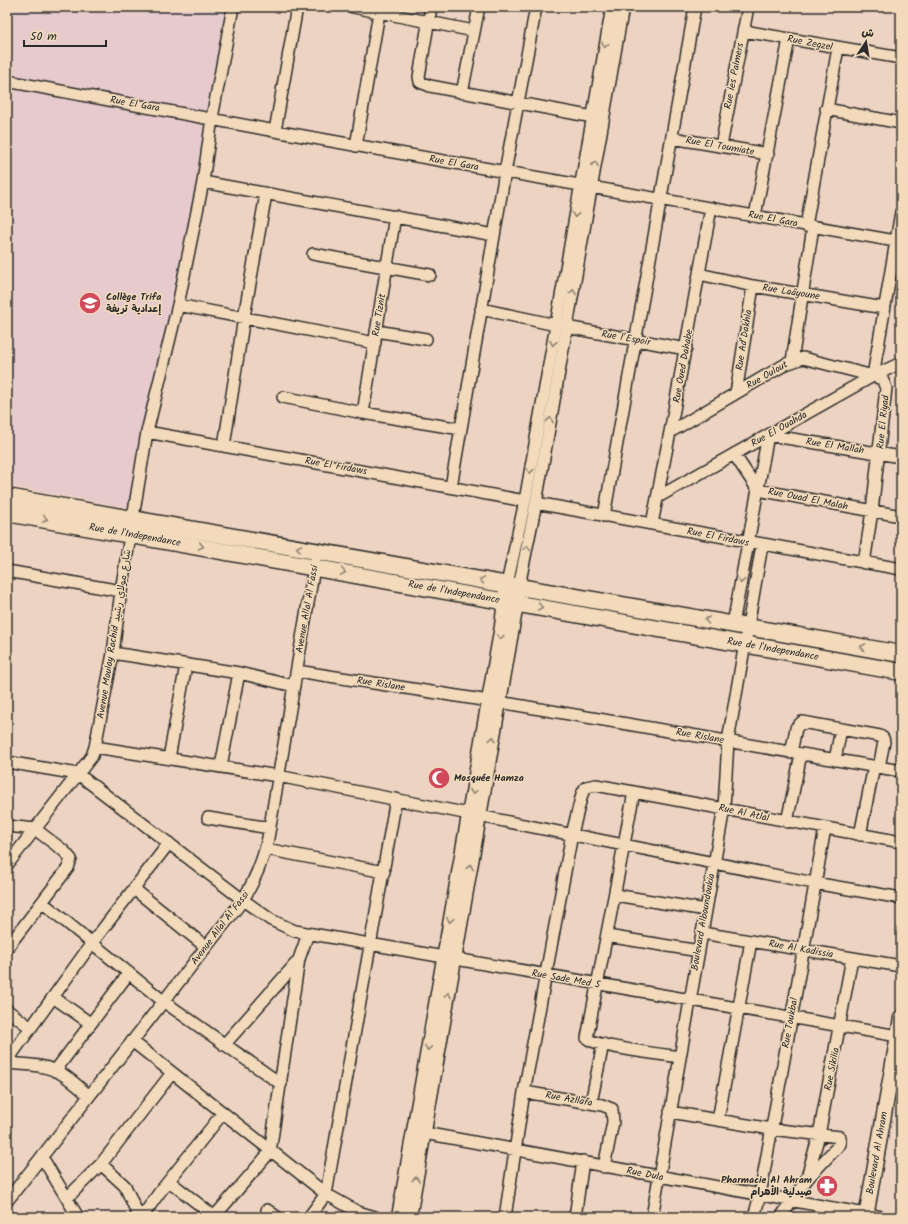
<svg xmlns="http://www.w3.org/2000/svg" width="908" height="1224" font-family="Kalam,'Playpen Sans Arabic',sans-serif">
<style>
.built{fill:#e6cacc}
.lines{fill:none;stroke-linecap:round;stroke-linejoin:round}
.minor-casing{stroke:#2b2b2b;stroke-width:14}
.tertiary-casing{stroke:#2b2b2b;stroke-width:17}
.secondary-casing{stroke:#2b2b2b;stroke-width:19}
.minor{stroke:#f2daba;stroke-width:11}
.tertiary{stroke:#f2daba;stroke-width:14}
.secondary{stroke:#f2daba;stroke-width:16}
.oneway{stroke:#8e8272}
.labels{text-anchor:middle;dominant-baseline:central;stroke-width:3;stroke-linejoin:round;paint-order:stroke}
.street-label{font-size:10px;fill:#2b2b2b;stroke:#f2daba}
.poi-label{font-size:10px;font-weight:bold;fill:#2b2b2b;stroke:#f2daba;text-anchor:start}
</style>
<rect width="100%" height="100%" fill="#edd3c2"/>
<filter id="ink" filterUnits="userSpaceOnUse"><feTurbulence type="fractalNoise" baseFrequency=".025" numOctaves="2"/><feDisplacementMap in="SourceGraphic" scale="8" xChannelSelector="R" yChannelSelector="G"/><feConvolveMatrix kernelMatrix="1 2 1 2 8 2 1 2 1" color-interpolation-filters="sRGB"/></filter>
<g filter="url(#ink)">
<path class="built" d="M 7,7 L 232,7 L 212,120 L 128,507 L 7,485 Z"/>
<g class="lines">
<g class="minor-casing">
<path id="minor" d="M 353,7 L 474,31
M 431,7 L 419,77 L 420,82 L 430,86 L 593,117
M 744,31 L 901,58
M 7,81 L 275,131 L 901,242
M 462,93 L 479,7
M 826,109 L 901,123
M 275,131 L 297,7
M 672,138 L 768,154
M 356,146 L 380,7
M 721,146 L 748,7
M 203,182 L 494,235
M 755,216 L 789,39
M 806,226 L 838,48
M 313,254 L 430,275
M 699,274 L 753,286 L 884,308
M 178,305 L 375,343
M 481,309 L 556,325
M 566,327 L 686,349
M 376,331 L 426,339
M 792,361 L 813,227
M 736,393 L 753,286
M 283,397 L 363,413 L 461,429
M 363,413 L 395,216
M 147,432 L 525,501
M 670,432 L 786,364 L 803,358 L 873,376
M 224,446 L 244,317 L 266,194
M 734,454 L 758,490 L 901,516
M 451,487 L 505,172 L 536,7
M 658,497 L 873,376 L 901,363
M 536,503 L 901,569
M 604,516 L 695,7
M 652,524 L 670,432 L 711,208
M 864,563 L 872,511 L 886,388 L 882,379 L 873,376 L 901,212
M 7,571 L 121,591
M 507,584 L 525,501 L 612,7
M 519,586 L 536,503 L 623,7
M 733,624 L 768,435 L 901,457
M 113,653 L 239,673 L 294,686
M 297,671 L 489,701
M 499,702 L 901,771
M 95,747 L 278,776 L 469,814
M 791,753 L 796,728 L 802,722 L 880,736 L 883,738 L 884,742 L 879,767
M 169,758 L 186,665
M 835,760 L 841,729
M 7,762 L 78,774 L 243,900 L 271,920 L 295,931 L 898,1036
M 221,766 L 239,673
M 634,792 L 587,1038 C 592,1046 666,1055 680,1057
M 479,816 L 814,883 L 901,898
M 208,818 L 270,828
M 787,822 L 801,754
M 7,826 L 35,829 L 64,851 L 71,859 L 68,868 L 7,948
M 860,835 L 874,766
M 266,849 L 384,872
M 7,865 L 92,756 L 95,747 L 113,653 L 121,591 L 147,432 L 178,305 L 203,182 L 212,118 L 233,7
M 134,889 L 206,947
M 615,895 L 706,910
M 43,903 L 163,1001 L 281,1084
M 702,933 L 901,966
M 607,936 L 699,951
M 53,997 L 90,1023
M 7,1010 L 31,1028
M 132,1041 L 326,1194 L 358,1212 L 375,1217
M 224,1045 L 299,960
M 7,1061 L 92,943 L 169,843
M 7,1063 C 25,1065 46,1064 62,1074 C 72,1080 81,1089 89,1096
M 55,1071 L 129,973
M 890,1084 L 901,1084
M 524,1092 L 602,1105 L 612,1109 L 613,1122 L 604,1167
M 591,1103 L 603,1044
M 670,1112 L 771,1129 L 840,1137 L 840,1144 L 807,1179 L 781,1217
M 718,1120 L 751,941
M 424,1133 L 882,1217
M 42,1157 L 78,1217
M 101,1164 L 125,1186 L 139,1217
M 807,1177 L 819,1135 L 852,958
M 169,1181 L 215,1217
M 67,1198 L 101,1164 L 172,1073
M 7,1201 L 243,900 C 255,880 263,861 268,838 L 315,562
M 267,1210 L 277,1217
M 142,1217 L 159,1193 L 223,1113
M 214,1217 L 270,1152 L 299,959 L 308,934
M 309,1217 L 326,1194 L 396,799
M 505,1217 L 524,1092 L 572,834 L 582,794 L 586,787 L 596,785 L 901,842
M 575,1217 L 583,1161
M 652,1217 L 724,808 L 728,741 L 762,545
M 754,1217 L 760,1195 L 825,828"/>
</g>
<g class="tertiary-casing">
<path id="tertiary" d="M 399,1217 L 502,626 L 506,591
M 409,1217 L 518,593
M 866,1217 L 901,1018"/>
</g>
<g class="secondary-casing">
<path id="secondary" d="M 7,497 L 901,654
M 7,513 L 901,672"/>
</g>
<use href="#minor" class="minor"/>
<use href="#tertiary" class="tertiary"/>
<use href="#secondary" class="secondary"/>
</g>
<defs><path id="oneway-chevron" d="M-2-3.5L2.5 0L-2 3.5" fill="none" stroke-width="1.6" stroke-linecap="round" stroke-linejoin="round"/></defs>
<g class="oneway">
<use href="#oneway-chevron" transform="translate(605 45) rotate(100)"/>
<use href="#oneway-chevron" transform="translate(595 164) rotate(-80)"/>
<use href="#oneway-chevron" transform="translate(575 215) rotate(100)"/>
<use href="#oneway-chevron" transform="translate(573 292) rotate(-80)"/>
<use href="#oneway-chevron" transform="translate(553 343) rotate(100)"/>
<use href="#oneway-chevron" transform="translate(550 420) rotate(-80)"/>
<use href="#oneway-chevron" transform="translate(530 471) rotate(100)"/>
<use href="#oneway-chevron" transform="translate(45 519) rotate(9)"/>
<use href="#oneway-chevron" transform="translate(201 546) rotate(10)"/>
<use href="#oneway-chevron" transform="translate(299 548) rotate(-170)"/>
<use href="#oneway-chevron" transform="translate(527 548) rotate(-79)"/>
<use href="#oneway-chevron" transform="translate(343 572) rotate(10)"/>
<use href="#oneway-chevron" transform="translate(482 580) rotate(-170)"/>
<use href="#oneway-chevron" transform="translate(741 581) rotate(100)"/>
<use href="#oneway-chevron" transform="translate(540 607) rotate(10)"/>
<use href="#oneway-chevron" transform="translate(707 620) rotate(-170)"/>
<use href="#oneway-chevron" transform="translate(500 637) rotate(100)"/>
<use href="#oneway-chevron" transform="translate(863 647) rotate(-170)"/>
<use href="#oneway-chevron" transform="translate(493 739) rotate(-80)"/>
<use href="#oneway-chevron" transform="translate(473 792) rotate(100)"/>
<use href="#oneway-chevron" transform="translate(470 867) rotate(-80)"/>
<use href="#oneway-chevron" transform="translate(450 920) rotate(100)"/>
<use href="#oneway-chevron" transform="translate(448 995) rotate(-80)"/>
<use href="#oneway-chevron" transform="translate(428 1048) rotate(100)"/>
<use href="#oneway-chevron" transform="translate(416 1179) rotate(-80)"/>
</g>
</g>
<defs>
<g id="school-disc" transform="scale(1.15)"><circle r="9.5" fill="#d1495b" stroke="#f2daba"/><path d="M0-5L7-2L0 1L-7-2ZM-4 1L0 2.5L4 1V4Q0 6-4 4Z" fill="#fff"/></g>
<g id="mosque-disc" transform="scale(1.15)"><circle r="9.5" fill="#d1495b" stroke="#f2daba"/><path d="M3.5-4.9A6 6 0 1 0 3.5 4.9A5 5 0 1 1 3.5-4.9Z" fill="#fff"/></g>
<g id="pharmacy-disc" transform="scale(1.15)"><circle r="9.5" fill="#d1495b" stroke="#f2daba"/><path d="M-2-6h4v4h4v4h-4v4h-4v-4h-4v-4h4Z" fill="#fff"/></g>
</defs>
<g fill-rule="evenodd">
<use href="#school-disc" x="90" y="303"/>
<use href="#mosque-disc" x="439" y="778"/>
<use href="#pharmacy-disc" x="827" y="1186"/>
</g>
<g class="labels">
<g class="street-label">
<text transform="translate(810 43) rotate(11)">Rue Zegzel</text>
<text transform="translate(734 76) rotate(-79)">Rue les Palmers</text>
<text transform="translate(135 104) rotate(10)">Rue El Gara</text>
<text transform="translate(720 146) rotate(10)">Rue El Toumiate</text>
<text transform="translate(454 163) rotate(10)">Rue El Gara</text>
<text transform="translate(773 219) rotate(11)">Rue El Gara</text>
<text transform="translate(791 292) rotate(9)">Rue Laâyoune</text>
<text transform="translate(379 315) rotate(-81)">Rue Tiznit</text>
<text transform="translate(626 338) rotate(10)">Rue l’Espoir</text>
<text transform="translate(744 340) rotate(-81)">Rue Ad’Dakhla</text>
<text transform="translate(683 366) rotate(-80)">Rue Oued Dahabe</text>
<text transform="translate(767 375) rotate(-30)">Rue Oulout</text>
<text transform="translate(883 422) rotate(-84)">Rue El Riyad</text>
<text transform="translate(779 429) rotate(-29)">Rue El Ouahda</text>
<text transform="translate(835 446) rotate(9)">Rue El Mallah</text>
<text transform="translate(336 466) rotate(10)">Rue El Firdaws</text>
<text transform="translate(808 499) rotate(11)">Rue Ouad El Malah</text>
<text transform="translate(135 535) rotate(10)">Rue de l'Independance</text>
<text transform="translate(718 537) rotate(11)">Rue El Firdaws</text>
<text transform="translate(454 592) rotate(10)">Rue de l'Independance</text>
<text transform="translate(307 609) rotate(-80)">Avenue Allal Al Fassi</text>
<text transform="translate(114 634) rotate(-81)">Avenue Moulay Rachid شارع مولاي رشيد</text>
<text transform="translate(773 649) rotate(10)">Rue de l'Independance</text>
<text transform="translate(381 684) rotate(9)">Rue Rislane</text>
<text transform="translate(700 736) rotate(10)">Rue Rislane</text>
<text transform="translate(744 813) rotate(12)">Rue Al Atlal</text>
<text transform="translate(703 922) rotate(-80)">Boulevard Alboundoukia</text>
<text transform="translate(220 928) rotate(-53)">Avenue Allal Al Fassi</text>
<text transform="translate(801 949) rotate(10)">Rue Al Kadissia</text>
<text transform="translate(566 979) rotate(10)">Rue Sade Med 5</text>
<text transform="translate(790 1023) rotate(-80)">Rue Toukbal</text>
<text transform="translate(832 1069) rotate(-79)">Rue Sikilia</text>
<text transform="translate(569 1099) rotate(10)">Rue Azllafa</text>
<text transform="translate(877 1153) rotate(-80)">Boulevard Al Ahram</text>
<text transform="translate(645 1174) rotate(11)">Rue Dula</text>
</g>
<g class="poi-label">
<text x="106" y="297">Collège Trifa<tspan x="106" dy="12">إعدادية تريفة</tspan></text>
<text x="454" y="778">Mosquée Hamza</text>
<text x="812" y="1180" text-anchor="end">Pharmacie Al Ahram<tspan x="812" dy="12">صيدلية الأهرام</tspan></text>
</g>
</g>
<rect width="908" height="1224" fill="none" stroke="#f2daba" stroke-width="24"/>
<rect x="12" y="12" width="884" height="1200" fill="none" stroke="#2b2b2b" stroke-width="1.5" filter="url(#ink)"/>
<g transform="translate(866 42) rotate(12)" stroke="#f2daba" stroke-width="3" paint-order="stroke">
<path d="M0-3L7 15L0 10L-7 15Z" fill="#2b2b2b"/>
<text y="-6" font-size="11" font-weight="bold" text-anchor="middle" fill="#2b2b2b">ش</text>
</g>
<path d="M24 40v6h82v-6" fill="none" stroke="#2b2b2b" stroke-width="2"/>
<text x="30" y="40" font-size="12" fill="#2b2b2b" stroke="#f2daba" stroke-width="3" paint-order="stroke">50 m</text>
</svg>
